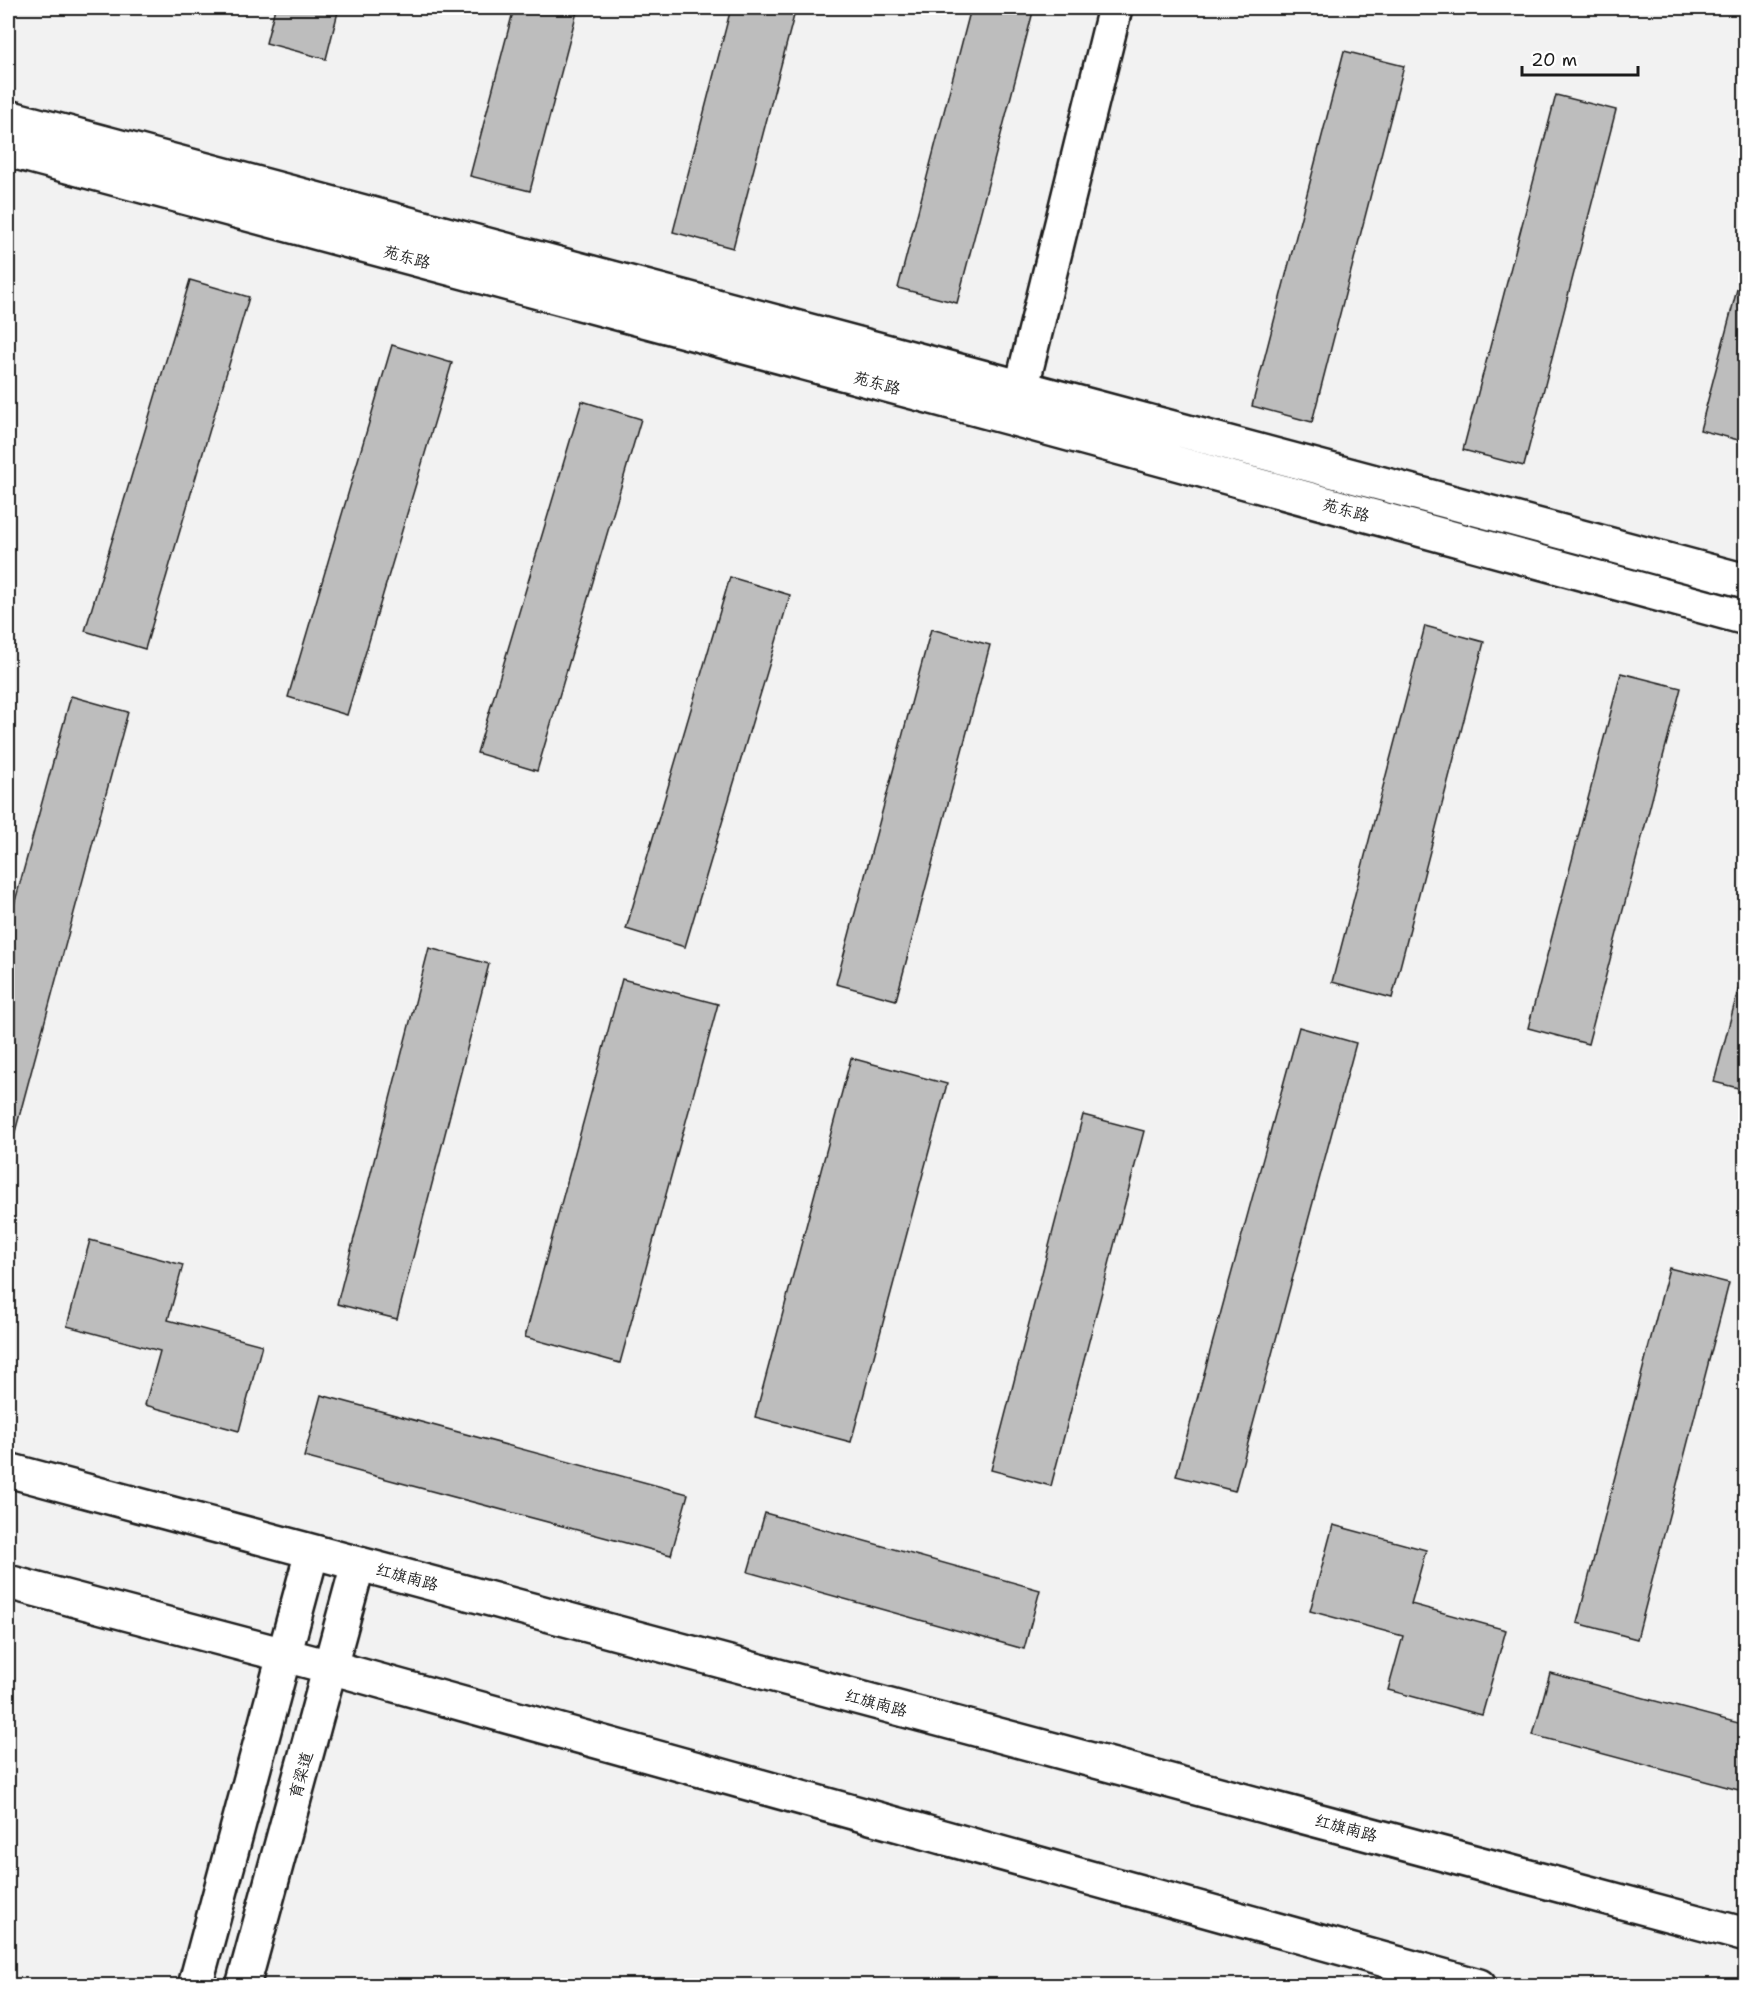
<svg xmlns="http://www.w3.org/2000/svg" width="1753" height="1993" font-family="'Shantell Sans','LXGW WenKai TC',sans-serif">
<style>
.building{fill:#bdbdbd;stroke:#1c1c1c;stroke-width:1.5}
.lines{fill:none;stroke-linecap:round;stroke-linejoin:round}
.minor-casing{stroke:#1c1c1c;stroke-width:38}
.tertiary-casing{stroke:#1c1c1c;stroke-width:38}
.primary-casing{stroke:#1c1c1c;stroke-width:38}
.minor{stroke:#fff;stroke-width:33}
.tertiary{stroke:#fff;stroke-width:33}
.primary{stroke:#fff;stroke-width:33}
.labels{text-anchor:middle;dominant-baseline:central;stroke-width:4.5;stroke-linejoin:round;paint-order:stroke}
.street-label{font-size:16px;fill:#1c1c1c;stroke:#fff}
</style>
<rect width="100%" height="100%" fill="#f2f2f2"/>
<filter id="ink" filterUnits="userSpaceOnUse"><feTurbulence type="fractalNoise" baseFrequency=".0167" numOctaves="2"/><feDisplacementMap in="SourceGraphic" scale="12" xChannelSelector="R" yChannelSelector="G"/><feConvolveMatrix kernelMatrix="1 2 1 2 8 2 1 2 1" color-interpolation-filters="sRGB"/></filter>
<g filter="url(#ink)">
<path class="building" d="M 275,8 L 339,8 L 326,59 L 266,43 Z
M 514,8 L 578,8 L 530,191 L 470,176 Z
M 731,8 L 796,8 L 733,248 L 673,232 Z
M 971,8 L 1034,8 L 957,303 L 898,288 Z
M 1344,51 L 1404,66 L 1312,422 L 1252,406 Z
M 1556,95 L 1616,110 L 1524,466 L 1463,450 Z
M 1746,255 L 1746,442 L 1700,430 Z
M 190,280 L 249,297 L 145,649 L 85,631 Z
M 392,345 L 452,363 L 347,715 L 288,697 Z
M 582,401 L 641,419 L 537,771 L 477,753 Z
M 730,577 L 790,595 L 685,947 L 626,929 Z
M 1425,626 L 1484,642 L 1392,998 L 1332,982 Z
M 931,629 L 990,645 L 896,1000 L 836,984 Z
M 1621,673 L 1681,688 L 1588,1044 L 1528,1028 Z
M 71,696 L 128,712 L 8,1158 L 8,927 Z
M 429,948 L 489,964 L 397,1319 L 337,1304 Z
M 1746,960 L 1746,1090 L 1714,1082 Z
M 622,979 L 718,1004 L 620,1363 L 525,1337 Z
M 1299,1027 L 1356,1043 L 1235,1491 L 1176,1476 Z
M 851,1058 L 947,1084 L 851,1442 L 755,1417 Z
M 1083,1115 L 1144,1131 L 1051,1486 L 991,1470 Z
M 90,1240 L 183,1265 L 168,1320 L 262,1345 L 239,1431 L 145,1405 L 160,1351 L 67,1326 Z
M 1669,1268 L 1729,1283 L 1637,1639 L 1577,1623 Z
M 321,1395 L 688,1494 L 671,1555 L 304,1457 Z
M 765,1513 L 1040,1590 L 1024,1649 L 748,1572 Z
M 1333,1525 L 1426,1550 L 1411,1604 L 1506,1630 L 1482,1715 L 1388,1690 L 1403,1636 L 1310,1611 Z
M 1550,1673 L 1746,1725 L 1746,1792 L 1533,1735 Z"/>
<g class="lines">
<g class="minor-casing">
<path id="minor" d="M 1015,414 L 1115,8"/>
</g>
<g class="tertiary-casing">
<path id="tertiary" d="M 8,117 L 1746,581
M 8,150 L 1014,419 L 1746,618
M 195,1986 L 312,1552
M 243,1986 L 358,1564"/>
</g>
<g class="primary-casing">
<path id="primary" d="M 8,1470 L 1746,1935
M 8,1582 L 330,1667 L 1479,1986"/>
</g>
<use href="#minor" class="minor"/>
<use href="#tertiary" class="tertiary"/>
<use href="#primary" class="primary"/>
</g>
</g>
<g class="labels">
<g class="street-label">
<text transform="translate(407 257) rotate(15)">苑东路</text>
<text transform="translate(877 383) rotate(15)">苑东路</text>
<text transform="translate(1346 510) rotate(15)">苑东路</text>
<text transform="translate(407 1577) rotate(15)">红旗南路</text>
<text transform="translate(876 1703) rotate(15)">红旗南路</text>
<text transform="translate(301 1775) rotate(-75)">育梁道</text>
<text transform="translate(1346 1828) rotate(15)">红旗南路</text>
</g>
</g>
<rect width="1753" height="1993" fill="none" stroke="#fff" stroke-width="30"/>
<rect x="15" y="15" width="1723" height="1963" fill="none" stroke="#1c1c1c" stroke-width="2" filter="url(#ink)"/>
<path d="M1522 66v9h116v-9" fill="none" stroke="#1c1c1c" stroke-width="3"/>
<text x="1531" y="66" font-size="18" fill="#1c1c1c" stroke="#ffffff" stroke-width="4.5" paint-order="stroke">20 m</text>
</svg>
